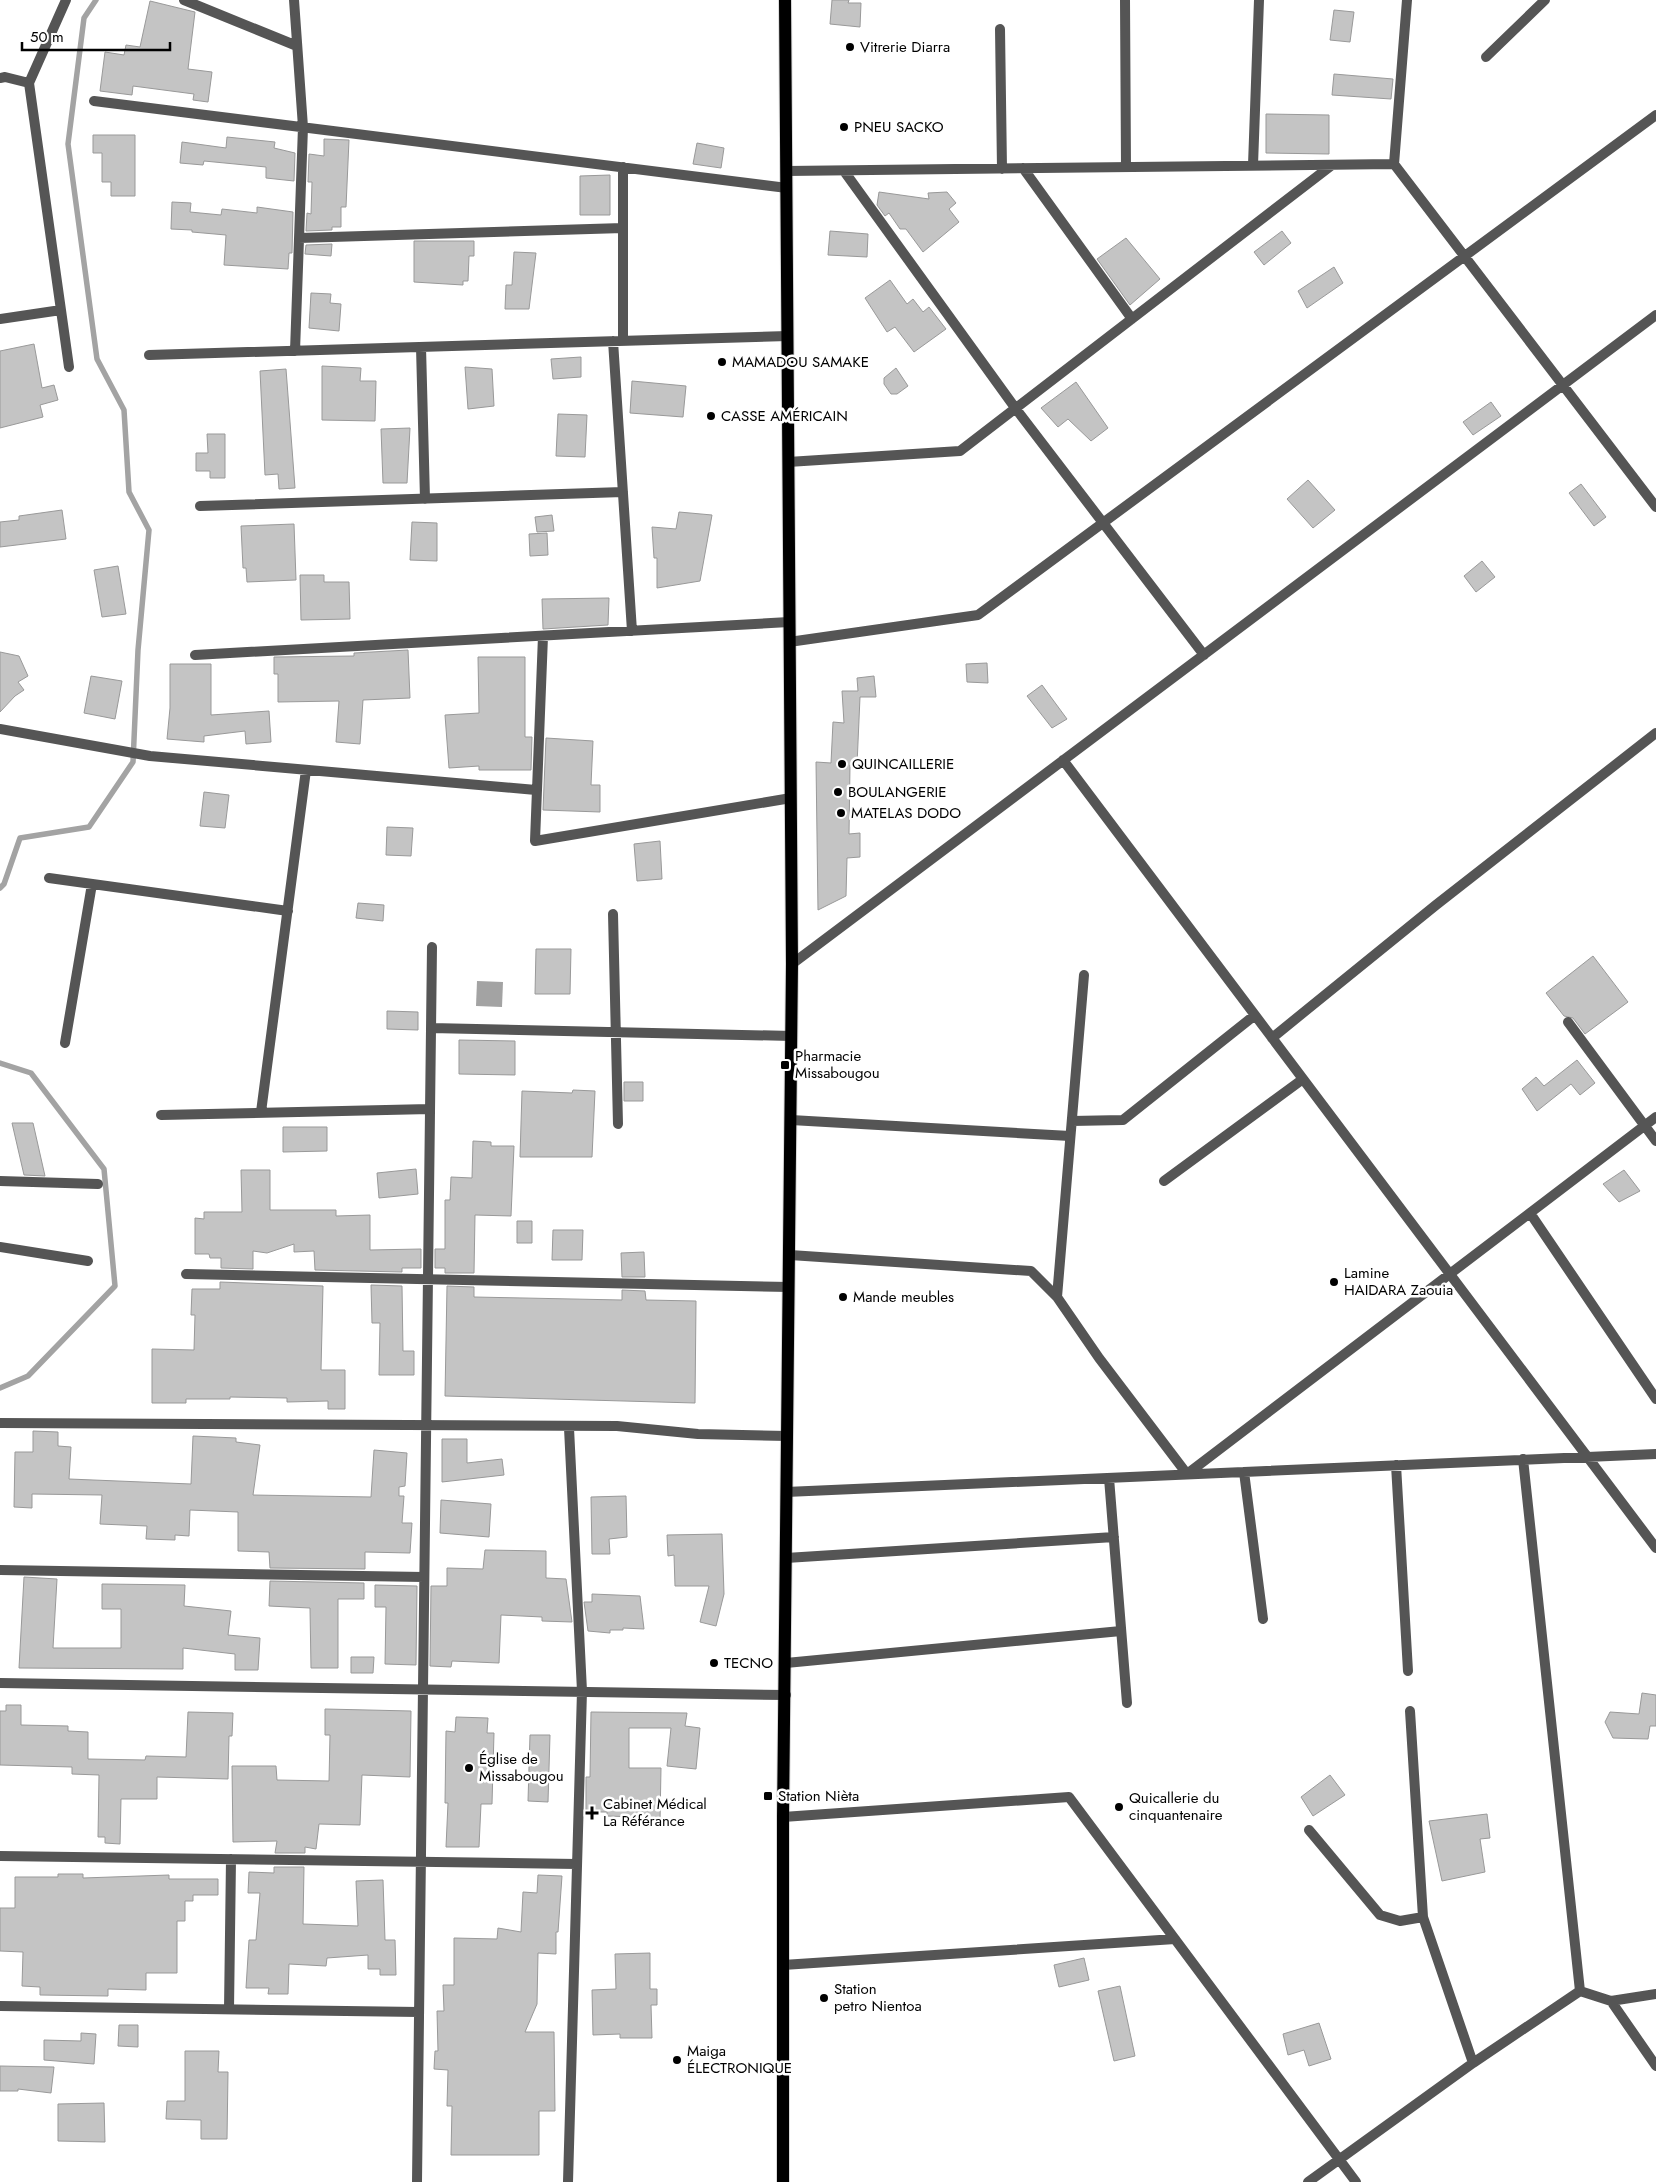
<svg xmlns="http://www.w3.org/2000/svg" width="1656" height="2182" font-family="Jost,sans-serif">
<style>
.water{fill:#a3a3a3}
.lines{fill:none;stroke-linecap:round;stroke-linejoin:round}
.stream{stroke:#a3a3a3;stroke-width:5.5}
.building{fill:#c4c4c4;stroke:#999}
.primary-casing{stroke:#dbdbdb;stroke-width:14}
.minor{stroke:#555;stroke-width:10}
.primary{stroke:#000;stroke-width:12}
.poi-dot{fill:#000;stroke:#fff;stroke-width:2}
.labels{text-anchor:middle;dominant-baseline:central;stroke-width:5;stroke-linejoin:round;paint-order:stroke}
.poi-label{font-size:15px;fill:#000;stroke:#fff;text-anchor:start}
</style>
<rect width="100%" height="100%" fill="#fff"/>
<path class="water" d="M 477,981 L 503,982 L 502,1007 L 476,1006 Z"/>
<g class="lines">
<path class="stream" d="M 0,888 L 4,884 L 20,838 L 89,827 L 133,762 L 138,650 L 149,530 L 129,492 L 124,410 L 97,359 L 68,144 L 84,18 L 96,0
M 0,1063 L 31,1073 L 104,1169 L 115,1286 L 28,1376 L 0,1388"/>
</g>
<path class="building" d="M 832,0 L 849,0 L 848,3 L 861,3 L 860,27 L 830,24 Z
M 150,1 L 195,12 L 188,69 L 212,72 L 208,102 L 193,100 L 194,94 L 133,86 L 132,95 L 100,91 L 105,52 L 124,55 L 126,45 L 140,47 Z
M 1334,10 L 1354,12 L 1350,42 L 1330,40 Z
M 1334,74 L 1393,79 L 1391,99 L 1332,95 Z
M 1266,114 L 1329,115 L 1329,154 L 1266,153 Z
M 93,135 L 135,135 L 135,196 L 111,196 L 111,182 L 102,182 L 102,153 L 93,153 Z
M 227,137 L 275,142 L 274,148 L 295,153 L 294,181 L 266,178 L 266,167 L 204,161 L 203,165 L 180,163 L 182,142 L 226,148 Z
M 324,139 L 349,140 L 346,207 L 341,207 L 341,227 L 332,227 L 332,230 L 306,231 L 307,213 L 311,214 L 312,182 L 308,182 L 309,154 L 324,156 Z
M 697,143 L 724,148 L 721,168 L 693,164 Z
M 610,175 L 610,215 L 580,215 L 580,176 Z
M 879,192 L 929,199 L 928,193 L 947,192 L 956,203 L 949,209 L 959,222 L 923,252 L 906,229 L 900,229 L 889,213 L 885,216 L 877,205 Z
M 172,202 L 191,203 L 190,212 L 221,215 L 222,209 L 257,213 L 257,207 L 293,212 L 292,253 L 289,253 L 288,269 L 224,265 L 226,235 L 192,232 L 192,230 L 171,229 Z
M 830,231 L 868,234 L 867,257 L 828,255 Z
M 1282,231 L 1291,243 L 1264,265 L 1254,252 Z
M 1126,238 L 1160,279 L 1130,305 L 1097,259 Z
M 414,241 L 474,241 L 474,256 L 469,256 L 468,281 L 463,281 L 463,285 L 414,282 Z
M 332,244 L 331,256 L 305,254 L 306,245 Z
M 514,252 L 536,253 L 529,309 L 505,309 L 506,285 L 512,285 Z
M 1334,267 L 1343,283 L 1307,308 L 1298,291 Z
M 890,280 L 907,304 L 913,299 L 923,312 L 929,307 L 946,329 L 914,352 L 895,327 L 887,332 L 865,298 Z
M 311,293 L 331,294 L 330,303 L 341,304 L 339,331 L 309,328 Z
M 34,344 L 42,388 L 54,385 L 58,400 L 40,405 L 43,417 L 0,428 L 0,351 Z
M 581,357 L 581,377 L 553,379 L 551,359 Z
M 322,366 L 361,368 L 360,381 L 376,381 L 375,421 L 322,420 Z
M 465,367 L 492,369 L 494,406 L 468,409 Z
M 896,368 L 908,386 L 897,394 L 891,394 L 884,384 L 884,378 Z
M 286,369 L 295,488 L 279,489 L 278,474 L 265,475 L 260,371 Z
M 632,381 L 686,386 L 683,417 L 630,413 Z
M 1076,382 L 1108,428 L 1091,441 L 1068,419 L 1058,427 L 1041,408 Z
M 1491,402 L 1501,416 L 1473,435 L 1463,422 Z
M 558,414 L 587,415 L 585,457 L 556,456 Z
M 410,428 L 407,483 L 383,483 L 381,429 Z
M 207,434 L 225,434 L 225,478 L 210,478 L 210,471 L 196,471 L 196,453 L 208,453 Z
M 1308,480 L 1335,510 L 1313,528 L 1287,499 Z
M 1581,484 L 1606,517 L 1594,526 L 1569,493 Z
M 62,510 L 66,539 L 0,547 L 0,522 L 19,520 L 19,516 Z
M 679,512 L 712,515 L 700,581 L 657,588 L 657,558 L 654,558 L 652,527 L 676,529 Z
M 552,515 L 554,531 L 537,532 L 535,517 Z
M 412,522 L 437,523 L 437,561 L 410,560 Z
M 294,524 L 296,580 L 247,582 L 246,568 L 243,568 L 241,526 Z
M 547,533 L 548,555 L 530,556 L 529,534 Z
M 1482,561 L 1495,577 L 1476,592 L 1464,576 Z
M 118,566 L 126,614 L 102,617 L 94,570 Z
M 300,575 L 324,575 L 324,582 L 349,582 L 350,619 L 301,620 Z
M 609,598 L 608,625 L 543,629 L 542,599 Z
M 408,650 L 410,698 L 363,700 L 360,744 L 336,742 L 339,701 L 278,702 L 278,674 L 274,674 L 274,657 L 354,656 L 354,653 Z
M 0,652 L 19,656 L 28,676 L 18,682 L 24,690 L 15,696 L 0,712 Z
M 478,657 L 525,657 L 525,737 L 532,737 L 531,770 L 479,770 L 479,766 L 449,768 L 445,715 L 479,713 Z
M 987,663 L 988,683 L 967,682 L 966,664 Z
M 170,664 L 211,664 L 211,715 L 269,711 L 271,742 L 246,744 L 245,731 L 204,736 L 204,742 L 167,739 L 170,708 Z
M 91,676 L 122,681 L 115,719 L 84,713 Z
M 874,676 L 876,697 L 860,697 L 857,765 L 850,765 L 849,834 L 860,833 L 860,857 L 847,858 L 846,896 L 818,910 L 816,762 L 831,763 L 833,722 L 844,723 L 842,691 L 858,691 L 857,678 Z
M 1042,685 L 1067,719 L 1052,728 L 1027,696 Z
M 546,738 L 593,741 L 591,785 L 600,785 L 600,812 L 543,810 Z
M 204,792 L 229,795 L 225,828 L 200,826 Z
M 387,827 L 413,828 L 411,856 L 386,855 Z
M 660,841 L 662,879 L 637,881 L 634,844 Z
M 358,903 L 384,905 L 383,921 L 356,918 Z
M 536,949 L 571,949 L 570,994 L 535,994 Z
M 1593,956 L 1628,1002 L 1585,1034 L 1573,1018 L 1564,1016 L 1546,993 Z
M 387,1011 L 418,1012 L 418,1030 L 387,1029 Z
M 459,1040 L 515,1041 L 515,1075 L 459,1074 Z
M 1577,1060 L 1595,1083 L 1580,1095 L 1571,1084 L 1537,1111 L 1522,1089 L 1536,1077 L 1544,1086 Z
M 624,1082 L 643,1082 L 643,1101 L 624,1101 Z
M 573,1090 L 595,1091 L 592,1157 L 520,1157 L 522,1091 L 572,1093 Z
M 12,1123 L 33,1123 L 45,1176 L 24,1175 Z
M 283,1127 L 327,1127 L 327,1151 L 283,1152 Z
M 473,1141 L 491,1142 L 491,1146 L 514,1146 L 511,1216 L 475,1215 L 474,1273 L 445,1273 L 445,1268 L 435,1268 L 435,1249 L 445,1249 L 445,1200 L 450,1200 L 451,1177 L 472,1178 Z
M 416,1169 L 418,1194 L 379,1198 L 377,1173 Z
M 241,1170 L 270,1170 L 270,1210 L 336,1210 L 336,1216 L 370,1215 L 370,1250 L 421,1249 L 421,1268 L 402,1268 L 402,1272 L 315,1270 L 314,1251 L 294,1252 L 294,1244 L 267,1253 L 253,1251 L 253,1269 L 221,1268 L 221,1258 L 210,1258 L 209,1254 L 195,1254 L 195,1218 L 204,1219 L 204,1212 L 242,1212 Z
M 1624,1170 L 1640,1191 L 1619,1202 L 1603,1184 Z
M 517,1221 L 532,1221 L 532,1243 L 517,1243 Z
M 553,1230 L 583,1230 L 582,1260 L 552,1260 Z
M 644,1252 L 645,1277 L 622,1277 L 621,1253 Z
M 220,1282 L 323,1286 L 321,1370 L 345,1370 L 345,1409 L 328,1409 L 328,1401 L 287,1402 L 287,1398 L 230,1397 L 230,1399 L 186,1399 L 186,1403 L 152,1403 L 152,1349 L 194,1350 L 195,1315 L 191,1315 L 192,1289 L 220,1289 Z
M 371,1285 L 402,1286 L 403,1351 L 414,1351 L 414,1375 L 379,1375 L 380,1323 L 372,1323 Z
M 447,1286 L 474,1287 L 474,1297 L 622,1300 L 622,1290 L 645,1291 L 646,1300 L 696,1301 L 695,1403 L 445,1396 Z
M 33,1431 L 58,1432 L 58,1446 L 71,1447 L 69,1479 L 191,1484 L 193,1436 L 236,1438 L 236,1442 L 260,1445 L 253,1495 L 371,1497 L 374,1450 L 407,1453 L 405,1486 L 399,1487 L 399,1496 L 404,1496 L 402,1523 L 412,1523 L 410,1553 L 365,1552 L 365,1569 L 270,1568 L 269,1552 L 238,1551 L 238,1512 L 190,1510 L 189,1536 L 175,1535 L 175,1540 L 146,1539 L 147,1526 L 100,1524 L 102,1495 L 32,1494 L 32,1508 L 14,1507 L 15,1452 L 33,1452 Z
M 442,1439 L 467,1439 L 467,1463 L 502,1459 L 504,1475 L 442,1482 Z
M 626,1496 L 627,1537 L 609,1539 L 610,1554 L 592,1554 L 591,1497 Z
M 441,1500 L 491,1504 L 489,1537 L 440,1533 Z
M 722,1534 L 724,1594 L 716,1626 L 700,1622 L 709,1586 L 675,1586 L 674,1555 L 668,1556 L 667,1535 Z
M 485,1550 L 546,1551 L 546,1578 L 566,1579 L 572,1622 L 542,1621 L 542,1617 L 501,1615 L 499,1663 L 452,1661 L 451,1667 L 430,1666 L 431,1586 L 447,1586 L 447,1568 L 483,1569 Z
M 24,1577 L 57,1579 L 53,1648 L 121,1648 L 121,1609 L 102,1609 L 102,1584 L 185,1585 L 184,1606 L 231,1611 L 228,1635 L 260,1638 L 258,1670 L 235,1670 L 235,1654 L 183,1648 L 183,1669 L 19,1668 Z
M 270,1581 L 364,1583 L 364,1599 L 338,1599 L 338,1668 L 311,1668 L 310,1608 L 269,1606 Z
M 375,1585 L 417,1586 L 416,1665 L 385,1664 L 386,1607 L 375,1607 Z
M 592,1594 L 640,1596 L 644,1629 L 623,1628 L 623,1630 L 610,1630 L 610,1633 L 588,1631 L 584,1602 L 592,1602 Z
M 351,1657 L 374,1657 L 373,1673 L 351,1673 Z
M 1642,1693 L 1656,1695 L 1656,1726 L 1650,1726 L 1648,1739 L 1613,1738 L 1605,1722 L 1610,1712 L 1639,1714 Z
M 6,1705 L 21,1705 L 21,1725 L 68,1726 L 68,1731 L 88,1732 L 88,1759 L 145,1760 L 146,1756 L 186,1757 L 188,1712 L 233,1713 L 232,1736 L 229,1736 L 228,1779 L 157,1777 L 157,1799 L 121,1799 L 120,1844 L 105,1843 L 105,1837 L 98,1837 L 99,1775 L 72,1774 L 72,1767 L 0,1765 L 0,1711 L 6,1711 Z
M 325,1709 L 411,1711 L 410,1777 L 362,1775 L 360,1825 L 319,1824 L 316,1849 L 305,1847 L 305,1853 L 275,1853 L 277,1841 L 233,1842 L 232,1766 L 276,1766 L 277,1780 L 329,1781 L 330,1735 L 325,1735 Z
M 591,1712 L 687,1713 L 685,1726 L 700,1728 L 696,1769 L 667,1766 L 671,1728 L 629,1728 L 629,1768 L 661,1768 L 660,1822 L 637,1822 L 636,1817 L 607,1816 L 607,1812 L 586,1812 L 586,1777 L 590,1777 Z
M 456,1717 L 488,1718 L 487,1733 L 494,1733 L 492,1804 L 481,1804 L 479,1847 L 446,1847 L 448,1803 L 445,1803 L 446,1731 L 455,1732 Z
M 530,1735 L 550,1735 L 548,1802 L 528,1801 Z
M 1330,1775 L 1345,1795 L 1313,1816 L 1301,1797 Z
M 1487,1814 L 1490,1838 L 1480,1839 L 1485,1872 L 1442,1881 L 1429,1821 Z
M 274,1867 L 304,1867 L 303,1924 L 358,1926 L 356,1881 L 383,1880 L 385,1940 L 395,1940 L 396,1975 L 380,1975 L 380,1969 L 368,1969 L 368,1955 L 327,1958 L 326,1966 L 289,1964 L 288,1994 L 268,1994 L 269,1988 L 246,1988 L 249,1940 L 256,1940 L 260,1893 L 248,1893 L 249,1872 L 274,1873 Z
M 58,1874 L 83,1874 L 83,1878 L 169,1875 L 169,1879 L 218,1879 L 218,1895 L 193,1895 L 193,1901 L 185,1901 L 185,1921 L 177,1921 L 177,1973 L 146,1973 L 146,1990 L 108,1989 L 108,1996 L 40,1995 L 40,1987 L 22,1986 L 23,1952 L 0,1951 L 0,1908 L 15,1908 L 15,1877 L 58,1877 Z
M 538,1875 L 562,1876 L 558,1932 L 556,1932 L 556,1954 L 538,1953 L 537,2004 L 525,2032 L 554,2032 L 555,2111 L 539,2111 L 539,2155 L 451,2155 L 452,2106 L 447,2106 L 448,2070 L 434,2069 L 435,2051 L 438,2051 L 437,2011 L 444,2011 L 443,1985 L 454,1985 L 454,1938 L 497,1939 L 498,1928 L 521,1932 L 523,1892 L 537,1893 Z
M 650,1953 L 650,1989 L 657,1989 L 657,2005 L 651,2005 L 652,2038 L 620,2038 L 620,2034 L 593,2035 L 592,1990 L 616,1989 L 615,1954 Z
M 1084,1958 L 1089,1980 L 1059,1987 L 1054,1965 Z
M 1120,1986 L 1135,2056 L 1114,2061 L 1098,1991 Z
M 1319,2023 L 1331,2059 L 1309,2066 L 1304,2050 L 1288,2055 L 1283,2034 Z
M 119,2025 L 138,2025 L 138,2047 L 118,2046 Z
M 81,2033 L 96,2034 L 94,2064 L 44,2060 L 44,2040 L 81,2041 Z
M 185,2051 L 219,2051 L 218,2072 L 228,2072 L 227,2139 L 201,2139 L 201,2120 L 166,2119 L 167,2101 L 185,2101 Z
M 0,2066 L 54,2067 L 51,2093 L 18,2089 L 18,2091 L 0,2091 Z
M 104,2103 L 105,2142 L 58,2141 L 58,2104 Z"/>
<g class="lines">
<g class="primary-casing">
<path id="primary" d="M 783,2182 L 783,1817 L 792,964 L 785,0"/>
</g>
<path class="minor" d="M 66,0 L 29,83 L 69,367
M 184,0 L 297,46
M 294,0 L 303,127 L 295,351
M 1125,0 L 1126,167
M 1407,0 L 1394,164 L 1656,507
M 1000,29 L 1002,169
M 1486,57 L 1545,0
M 0,78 L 5,77 L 29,83
M 94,101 L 787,188
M 1253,165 L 1259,0
M 623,167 L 623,341
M 1023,168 L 1132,319
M 787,171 L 1394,164
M 844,171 L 1016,409 L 1204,655
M 299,238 L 623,228
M 0,319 L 61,310
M 613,341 L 632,631
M 421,347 L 425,499
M 149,355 L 788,336
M 788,462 L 960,451 L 1332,165
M 200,506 L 623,492
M 543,636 L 535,841 L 791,798
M 789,642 L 978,615 L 1656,115
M 195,655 L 789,622
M 0,729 L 150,756 L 536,790
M 1063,760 L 1656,1548
M 49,878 L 288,911
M 613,914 L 618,1124
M 792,964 L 1656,315
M 1568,1022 L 1656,1141
M 431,1028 L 792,1036
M 1272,1038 L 1436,905 L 1656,733
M 65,1043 L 92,884
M 261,1112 L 306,770
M 161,1115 L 430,1109
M 791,1120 L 1070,1136
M 1072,1121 L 1123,1120 L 1255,1015
M 0,1181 L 98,1184
M 1164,1181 L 1303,1079
M 1530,1213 L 1656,1399
M 0,1247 L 88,1261
M 790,1255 L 1031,1271 L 1057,1297 L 1099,1358 L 1187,1474 L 1656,1117
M 186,1274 L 789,1287
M 1057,1297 L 1084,975
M 0,1423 L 617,1426 L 698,1434 L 787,1436
M 1523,1459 L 1580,1991
M 1396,1465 L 1408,1671
M 1244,1472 L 1263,1619
M 1109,1478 L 1127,1703
M 786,1492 L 1656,1454
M 786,1558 L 1114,1537
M 0,1570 L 424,1577
M 786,1663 L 1121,1631
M 0,1683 L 786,1695
M 1410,1711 L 1423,1917 L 1473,2063
M 783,1817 L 1069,1797 L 1356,2182
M 1309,1830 L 1380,1915 L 1400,1921 L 1423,1917
M 0,1856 L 577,1864
M 783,1965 L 1175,1939
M 1580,1991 L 1611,2001 L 1656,1994
M 1611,2001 L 1656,2066
M 0,2006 L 419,2012
M 229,2009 L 231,1859
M 417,2182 L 432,947
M 568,2182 L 582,1691 L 569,1428
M 1308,2182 L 1473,2063 L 1580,1991"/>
<use href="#primary" class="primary"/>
</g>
<g class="poi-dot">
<circle cx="850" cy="47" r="5"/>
<circle cx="844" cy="127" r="5"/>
<circle cx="722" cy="362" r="5"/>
<circle cx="711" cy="416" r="5"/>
<circle cx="842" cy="764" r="5"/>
<circle cx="838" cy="792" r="5"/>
<circle cx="841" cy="813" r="5"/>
<rect x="780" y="1060" width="10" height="10" rx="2.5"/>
<circle cx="1334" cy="1282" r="5"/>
<circle cx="843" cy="1297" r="5"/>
<circle cx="714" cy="1663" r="5"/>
<circle cx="469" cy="1768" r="5"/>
<rect x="763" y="1791" width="10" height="10" rx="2.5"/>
<circle cx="1119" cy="1807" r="5"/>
<path d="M589.5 1805.5h5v5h5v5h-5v5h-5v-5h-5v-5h5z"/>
<circle cx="824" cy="1998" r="5"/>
<circle cx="677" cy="2060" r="5"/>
</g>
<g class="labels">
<g class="poi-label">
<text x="860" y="47">Vitrerie Diarra</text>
<text x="854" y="127">PNEU SACKO</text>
<text x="732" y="362">MAMADOU SAMAKE</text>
<text x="721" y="416">CASSE AMÉRICAIN</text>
<text x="852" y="764">QUINCAILLERIE</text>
<text x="848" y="792">BOULANGERIE</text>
<text x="851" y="813">MATELAS DODO</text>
<text x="795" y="1056">Pharmacie<tspan x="795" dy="17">Missabougou</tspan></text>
<text x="1344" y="1273">Lamine<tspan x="1344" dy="17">HAIDARA Zaouia</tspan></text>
<text x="853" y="1297">Mande meubles</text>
<text x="724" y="1663">TECNO</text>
<text x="479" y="1759">Église de<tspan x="479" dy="17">Missabougou</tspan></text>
<text x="778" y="1796">Station Nièta</text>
<text x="1129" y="1798">Quicallerie du<tspan x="1129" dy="17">cinquantenaire</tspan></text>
<text x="603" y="1804">Cabinet Médical<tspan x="603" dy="17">La Référance</tspan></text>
<text x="834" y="1989">Station<tspan x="834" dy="17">petro Nientoa</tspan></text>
<text x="687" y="2051">Maiga<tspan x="687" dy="17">ÉLECTRONIQUE</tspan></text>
</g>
</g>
<path d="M22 42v8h148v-8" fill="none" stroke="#000000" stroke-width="2.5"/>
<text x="30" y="42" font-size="15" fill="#000000" stroke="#ffffff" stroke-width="4" paint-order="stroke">50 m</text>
</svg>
